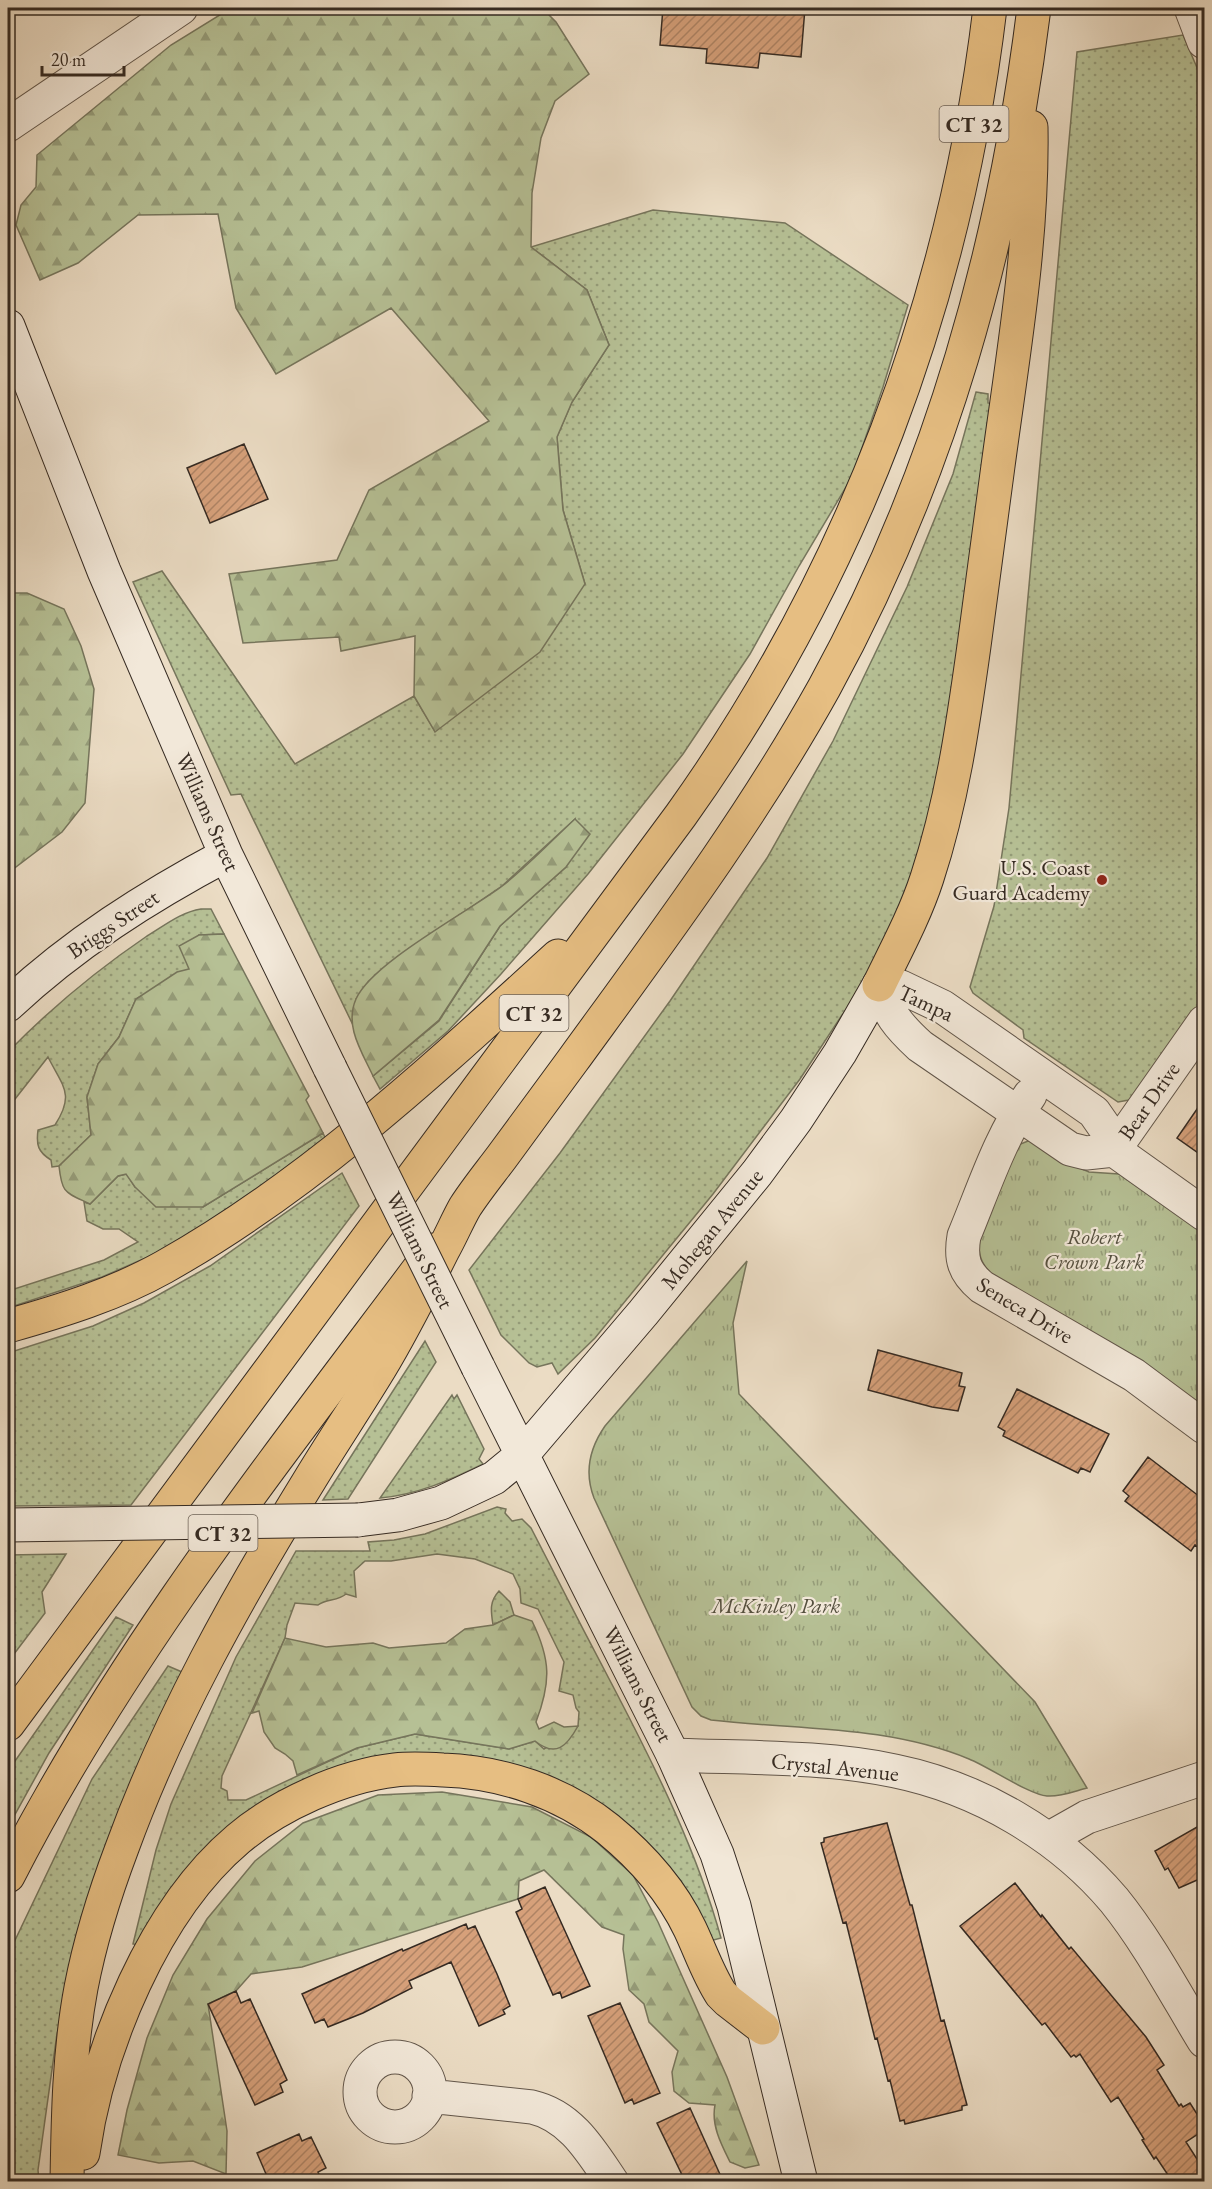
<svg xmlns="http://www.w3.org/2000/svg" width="1212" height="2189" font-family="'EB Garamond',serif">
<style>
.grass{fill:url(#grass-dots);stroke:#76755c;stroke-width:1.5;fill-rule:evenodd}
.forest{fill:url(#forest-firs);stroke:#76755c;stroke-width:1.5}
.park{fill:url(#park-tufts);stroke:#76755c;stroke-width:1.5}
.building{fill:url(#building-hatch);stroke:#352a22;stroke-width:1.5}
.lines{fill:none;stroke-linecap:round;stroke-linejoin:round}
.street-casing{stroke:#62564a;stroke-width:35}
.secondary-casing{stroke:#352a22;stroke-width:35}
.primary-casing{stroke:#352a22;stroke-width:35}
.highway-casing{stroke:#352a22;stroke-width:35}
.street{stroke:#f2e8d9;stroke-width:33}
.secondary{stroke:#f2e8d9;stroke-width:33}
.primary{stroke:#e6be82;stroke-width:33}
.highway{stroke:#e6be82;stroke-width:33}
.secondary-bridge-casing{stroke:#352a22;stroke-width:35;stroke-linecap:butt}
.secondary-bridge{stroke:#f2e8d9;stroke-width:33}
.poi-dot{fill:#8f2418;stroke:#f2e8d9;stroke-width:2}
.labels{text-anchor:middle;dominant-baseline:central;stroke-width:4.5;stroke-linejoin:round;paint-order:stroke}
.shield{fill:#f2e8d9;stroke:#6e6359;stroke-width:1.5}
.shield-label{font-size:21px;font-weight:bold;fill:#352a22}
.street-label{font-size:22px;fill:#352a22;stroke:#f2e8d9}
.poi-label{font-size:22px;fill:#352a22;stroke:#f2e8d9;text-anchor:end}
.park-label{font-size:22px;font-style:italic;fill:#55503f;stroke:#f2e8d9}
</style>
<defs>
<pattern id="grass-dots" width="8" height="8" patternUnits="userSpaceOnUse" patternTransform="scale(1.5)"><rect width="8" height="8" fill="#b6c095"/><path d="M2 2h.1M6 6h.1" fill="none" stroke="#959c79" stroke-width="1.8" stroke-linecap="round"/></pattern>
<pattern id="forest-firs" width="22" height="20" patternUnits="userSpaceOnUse" patternTransform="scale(1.5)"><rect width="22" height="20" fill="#b6c095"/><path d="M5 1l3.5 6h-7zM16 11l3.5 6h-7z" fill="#959c79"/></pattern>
<pattern id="park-tufts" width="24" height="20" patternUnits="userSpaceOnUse" patternTransform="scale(1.5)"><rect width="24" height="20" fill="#b6c095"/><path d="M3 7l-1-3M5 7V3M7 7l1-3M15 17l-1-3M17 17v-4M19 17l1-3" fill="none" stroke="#959c79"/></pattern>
<pattern id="building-hatch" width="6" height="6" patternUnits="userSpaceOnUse" patternTransform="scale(1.5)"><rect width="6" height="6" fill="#d6a07a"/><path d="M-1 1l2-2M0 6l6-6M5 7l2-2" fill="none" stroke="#ae8364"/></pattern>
</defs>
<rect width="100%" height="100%" fill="#ebdcc4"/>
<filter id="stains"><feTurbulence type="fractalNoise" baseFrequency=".00333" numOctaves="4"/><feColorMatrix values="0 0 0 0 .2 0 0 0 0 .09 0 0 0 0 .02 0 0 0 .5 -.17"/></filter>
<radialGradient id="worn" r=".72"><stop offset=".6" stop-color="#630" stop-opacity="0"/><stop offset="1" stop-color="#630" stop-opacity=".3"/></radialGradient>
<path class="grass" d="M 1183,35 L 1204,84 L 1204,998 L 1138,1093 L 1129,1100 L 1118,1102 L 1024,1038 L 1023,1030 L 973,993 L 970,987 L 994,906 L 1009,808 L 1077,52 Z
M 653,210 L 785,223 L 908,305 L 883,387 L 852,477 L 799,566 L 750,654 L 683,754 L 588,874 L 501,974 L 448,1031 L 380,1089 L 373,1076 L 439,1021 L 500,926 L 566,867 L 575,819 L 502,886 L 403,953 L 368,982 L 356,999 L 352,1023 L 241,794 L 231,795 L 133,582 L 162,571 L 295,764 L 414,696 L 435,731 L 585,584 L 563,510 L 557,437 L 572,402 L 609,345 L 587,290 L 531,247 Z
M 976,392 L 988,394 L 988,403 L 998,405 L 952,752 L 908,912 L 853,1005 L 842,1015 L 800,1079 L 713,1194 L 595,1338 L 558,1374 L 552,1363 L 537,1367 L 529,1363 L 501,1335 L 469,1270 L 560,1153 L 670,1001 L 767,858 L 833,741 L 907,587 L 953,474 Z
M 201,909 L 211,909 L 224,934 L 199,935 L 190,969 L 136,999 L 119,1037 L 98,1064 L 87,1097 L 91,1135 L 59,1166 L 52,1167 L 51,1160 C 38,1152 36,1145 38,1130 L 55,1125 C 75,1094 63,1087 48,1057 L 8,1108 L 8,1052 C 50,1009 97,970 147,936 C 164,926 181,912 201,909 Z
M 323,1133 L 328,1144 L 196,1232 L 148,1257 L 102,1277 L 8,1308 L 8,1291 L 104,1260 L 138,1242 L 119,1229 L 103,1229 L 87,1221 L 84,1202 L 90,1204 L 118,1176 L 127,1174 L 135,1187 L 203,1207 Z
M 342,1173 L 359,1206 L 131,1505 L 8,1506 L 8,1353 L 93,1326 L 144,1303 L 210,1266 Z
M 425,1341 L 436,1362 L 348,1499 L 323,1500 Z
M 452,1395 L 454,1399 L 457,1395 L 484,1449 L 479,1459 L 483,1464 C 451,1480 416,1495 380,1498 Z
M 497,1507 L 506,1509 L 505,1513 L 512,1521 L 522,1519 L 531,1528 C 559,1583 588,1639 617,1694 C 658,1773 697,1852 721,1938 L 710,1941 L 630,1834 L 634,1829 L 591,1800 L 336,1773 L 144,1946 L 133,1944 L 156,1850 L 171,1804 L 236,1657 L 296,1551 L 370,1551 L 368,1542 L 394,1540 L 425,1534 ZM 437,1554 L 475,1559 L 513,1574 L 520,1589 L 521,1603 L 538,1609 L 564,1662 L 559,1691 L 573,1695 L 576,1708 L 579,1712 L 578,1726 L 544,1749 L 535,1741 L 509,1749 L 415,1734 L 357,1748 L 246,1800 L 228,1800 L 227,1791 L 221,1788 L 222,1776 L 285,1638 L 287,1625 L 295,1603 L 318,1605 C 326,1599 338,1601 346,1594 L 356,1597 L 354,1571 L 365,1561 L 391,1561 Z
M 66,1554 L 42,1592 L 45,1613 L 8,1662 L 8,1555 Z
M 499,1591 L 510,1602 L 514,1615 L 493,1625 C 491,1611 489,1602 499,1591 Z
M 116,1617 L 133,1625 L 49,1753 L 8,1827 L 8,1771 Z
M 168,1666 L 189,1675 L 86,1918 L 57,2034 L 38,2170 L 39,2181 L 8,2181 L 8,1955 L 92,1779 Z"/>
<path class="forest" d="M 231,8 L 542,8 L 556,22 L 589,74 L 555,101 L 541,138 L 532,193 L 531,247 L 587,290 L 609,345 L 572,402 L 557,437 L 563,510 L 585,584 L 540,652 L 435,732 L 414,696 L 415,636 L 341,651 L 339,637 L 243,643 L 229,574 L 337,560 L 369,490 L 489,421 L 391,308 L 276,374 L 236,308 L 218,214 L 138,215 L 78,263 L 40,280 L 16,225 L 21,205 L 36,187 L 37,155 L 171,45 Z
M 8,593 L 27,593 L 64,609 L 81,646 L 94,689 L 85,803 L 62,832 L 8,873 Z
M 575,819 L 590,834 L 566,867 L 500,926 L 439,1020 L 373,1076 C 362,1052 344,1026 356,999 C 372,963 466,913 501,887 C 527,867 551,841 575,819 Z
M 224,934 L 309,1096 L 306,1100 L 323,1133 L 203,1207 L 156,1207 L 135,1187 L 126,1174 L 118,1176 L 90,1204 C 65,1192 62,1194 59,1166 L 91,1135 L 87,1097 L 98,1064 L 119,1037 L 136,999 L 177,972 L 189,969 L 179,946 L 199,935 Z
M 514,1615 L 532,1621 C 551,1660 551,1682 536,1722 L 539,1729 L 554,1722 L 564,1727 L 578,1726 C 567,1746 556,1758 535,1741 L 509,1749 L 415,1734 L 357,1748 L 297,1775 L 293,1761 L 285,1754 L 275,1748 L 264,1732 L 259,1711 L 252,1713 L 285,1638 L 326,1647 L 373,1643 L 389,1648 L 446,1643 L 465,1629 L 493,1625 Z
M 442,1792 L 532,1807 L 591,1837 L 633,1875 L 658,1922 L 727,2077 L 759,2165 L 745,2168 L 730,2162 C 721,2144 711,2125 715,2105 L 689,2103 L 674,2091 L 672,2072 L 678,2051 L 649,2022 L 644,2004 L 629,1990 L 623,1949 L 624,1935 L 602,1927 L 544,1870 L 519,1881 L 518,1899 L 302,1967 L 251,1974 L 236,1991 L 208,2004 L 227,2131 L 226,2174 L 193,2161 L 159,2163 L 118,2155 L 127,2110 L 147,2038 L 173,1975 L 207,1919 L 255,1861 L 303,1823 L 378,1795 Z"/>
<path class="park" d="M 1028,1141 L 1033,1141 L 1080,1168 L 1089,1172 L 1119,1174 L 1204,1233 L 1204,1411 L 995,1277 C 983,1267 978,1257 979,1241 L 1018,1145 Z
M 747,1261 L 733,1323 L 739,1394 L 1035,1702 L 1087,1788 C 1075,1791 1061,1797 1047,1796 C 1030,1795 989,1767 969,1759 C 886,1725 798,1730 711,1720 L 701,1716 L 692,1707 L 594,1498 C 584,1472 589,1449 605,1426 Z"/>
<path class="building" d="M 663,8 L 805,8 L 801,57 L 760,53 L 758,68 L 706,63 L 707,49 L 660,45 Z
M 244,444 L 268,499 L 210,523 L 187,468 Z
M 1204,1099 L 1204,1157 L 1177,1138 Z
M 878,1350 L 962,1373 L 959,1386 L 965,1387 L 958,1411 L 932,1407 L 868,1390 Z
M 1017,1389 L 1109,1434 L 1090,1472 L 1081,1468 L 1078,1473 L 1003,1436 L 1005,1431 L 998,1427 Z
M 1148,1457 L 1204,1500 L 1204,1553 L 1195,1545 L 1191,1551 L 1125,1501 L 1129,1496 L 1123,1491 Z
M 887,1823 L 910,1905 L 912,1905 L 941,2021 L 944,2020 L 967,2105 L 962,2106 L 962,2110 L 905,2124 L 904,2120 L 900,2121 L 890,2080 L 888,2081 L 877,2038 L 875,2039 L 846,1922 L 843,1923 L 821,1843 L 824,1842 L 824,1838 Z
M 1204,1823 L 1204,1877 L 1179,1888 L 1168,1868 L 1165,1870 L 1155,1851 Z
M 1015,1883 L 1041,1917 L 1042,1915 L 1069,1949 L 1071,1947 L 1146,2037 L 1164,2065 L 1157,2070 L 1179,2106 L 1181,2104 L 1183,2107 L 1190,2103 L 1204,2125 L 1204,2130 L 1186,2142 L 1204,2170 L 1204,2181 L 1172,2181 L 1156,2157 L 1154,2159 L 1142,2140 L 1144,2139 L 1118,2097 L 1111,2102 L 1080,2054 L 1076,2057 L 1074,2055 L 1071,2057 L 1045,2023 L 1042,2025 L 960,1926 Z
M 545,1887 L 590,1986 L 562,1998 L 560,1992 L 553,1995 L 516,1912 L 522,1909 L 518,1899 Z
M 466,1924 L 468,1929 L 475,1926 L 497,1974 L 510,2006 L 503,2010 L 505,2014 L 479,2026 L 451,1962 L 409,1981 L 412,1988 L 363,2013 L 328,2027 L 324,2019 L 315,2023 L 302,1994 L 402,1949 L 403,1951 Z
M 236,1991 L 241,2003 L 250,1999 L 287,2080 L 280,2084 L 283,2092 L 255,2105 L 208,2004 Z
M 620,2003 L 660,2093 L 634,2104 L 632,2099 L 625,2103 L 588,2016 Z
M 690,2108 L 723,2181 L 685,2181 L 657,2123 Z
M 299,2134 L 302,2141 L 311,2137 L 326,2168 L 318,2172 L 322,2181 L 269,2181 L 257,2153 Z"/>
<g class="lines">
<g class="street-casing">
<path id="street" d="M 1191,8 L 1204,42
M 8,125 L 181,8
M 1030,1095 C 1000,1137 984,1188 964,1236 C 960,1259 964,1272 982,1287 L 1134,1375 L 1204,1427
M 1114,1150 L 1086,1153 L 1070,1149 L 920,1046 C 897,1025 889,1014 879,985 L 901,987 L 943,1007 L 1094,1112 L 1110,1135 L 1114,1150 L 1204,1214
M 1114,1150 L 1204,1022
M 673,1755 C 744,1758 826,1756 895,1771 C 978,1788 1059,1835 1114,1900 C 1148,1942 1176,1995 1204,2041
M 1048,1839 L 1087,1817 L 1204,1778
M360 2092a35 35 0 1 1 70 0a35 35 0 1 1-70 0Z
M 429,2096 L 532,2107 C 571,2116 591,2151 612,2182"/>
</g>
<g class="secondary-casing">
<path id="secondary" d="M 8,326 L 104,571 L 226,855 L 330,1068
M 8,1005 C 73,944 147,897 226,855
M 478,1367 L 673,1755 L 717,1854 L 734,1906 L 801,2182
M 358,1520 L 398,1515 L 441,1503 L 494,1478 L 522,1455 L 643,1313 L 757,1173 L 796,1120 L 840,1053 L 879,985"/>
</g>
<g class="primary-casing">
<path id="primary" d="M 8,1876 C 123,1651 282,1452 433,1250"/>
</g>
<g class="highway-casing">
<path id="highway" d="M 879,985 C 896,950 915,915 927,878 C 952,802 963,725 974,646 C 982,586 990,526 998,466 C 1013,354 1033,241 1031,127
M 8,1326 C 61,1311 116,1294 164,1267 C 310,1185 435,1068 558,956
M 8,1724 L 681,815 C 853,574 955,301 990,8
M 83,2153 C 98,2047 154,1910 238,1839 C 278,1805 342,1776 395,1770 C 411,1768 427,1769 443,1770 C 502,1772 562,1792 608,1829 C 642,1857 671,1889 690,1929 C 700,1950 708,1974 721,1994 L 728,2001 L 763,2028
M 67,2182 C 68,2117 69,2052 81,1988 C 90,1941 105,1893 122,1848 C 169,1719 237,1598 309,1481 C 332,1443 357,1406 380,1368 C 403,1330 423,1290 443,1250 C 451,1236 457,1221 465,1207 C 476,1190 489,1174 501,1158 C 525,1125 549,1093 573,1060 C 661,939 751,819 824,688 C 941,475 1004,248 1034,8"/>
</g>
<use href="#street" class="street"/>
<use href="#secondary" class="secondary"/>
<use href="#primary" class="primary"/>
<use href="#highway" class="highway"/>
<g class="secondary-bridge-casing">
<path id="secondary-bridge" d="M 330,1068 L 478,1367
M 8,1525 L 358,1520"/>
</g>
<use href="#secondary-bridge" class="secondary-bridge"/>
</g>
<circle class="poi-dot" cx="1102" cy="880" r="6"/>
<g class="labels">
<g class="shield">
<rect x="939.5" y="106" width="69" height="36" rx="4.5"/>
<rect x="499.5" y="995" width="69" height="36" rx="4.5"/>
<rect x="188.5" y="1515" width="69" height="36" rx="4.5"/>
</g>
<g class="shield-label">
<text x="974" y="124">CT 32</text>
<text x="534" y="1013">CT 32</text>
<text x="223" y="1533">CT 32</text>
</g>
<g class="street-label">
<text transform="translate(208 812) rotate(66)">Williams Street</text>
<text transform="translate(113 924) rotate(-34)">Briggs Street</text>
<text transform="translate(926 1003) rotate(25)">Tampa</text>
<text transform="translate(1149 1101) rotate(-55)">Bear Drive</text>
<text transform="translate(712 1229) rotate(-51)">Mohegan Avenue</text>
<text transform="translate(420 1250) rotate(64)">Williams Street</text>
<text transform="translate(1025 1310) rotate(31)">Seneca Drive</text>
<text transform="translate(638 1684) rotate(63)">Williams Street</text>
<text transform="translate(835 1767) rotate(6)">Crystal Avenue</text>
</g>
<g class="poi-label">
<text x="1090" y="867">U.S. Coast<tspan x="1090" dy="25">Guard Academy</tspan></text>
</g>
<g class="park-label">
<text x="1094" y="1236">Robert<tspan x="1094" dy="25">Crown Park</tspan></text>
<text x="776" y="1605">McKinley Park</text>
</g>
</g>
<rect width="1212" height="2189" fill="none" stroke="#ebdcc4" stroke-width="30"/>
<rect x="9" y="9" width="1194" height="2171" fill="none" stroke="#352a22" stroke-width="3"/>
<rect x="15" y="15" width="1182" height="2159" fill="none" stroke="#352a22" stroke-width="1.5"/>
<path d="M42 66v9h82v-9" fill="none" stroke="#352a22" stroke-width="3"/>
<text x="51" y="66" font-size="18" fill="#352a22" stroke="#f2e8d9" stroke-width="4.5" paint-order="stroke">20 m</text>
<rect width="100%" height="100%" filter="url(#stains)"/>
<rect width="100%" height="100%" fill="url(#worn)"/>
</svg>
